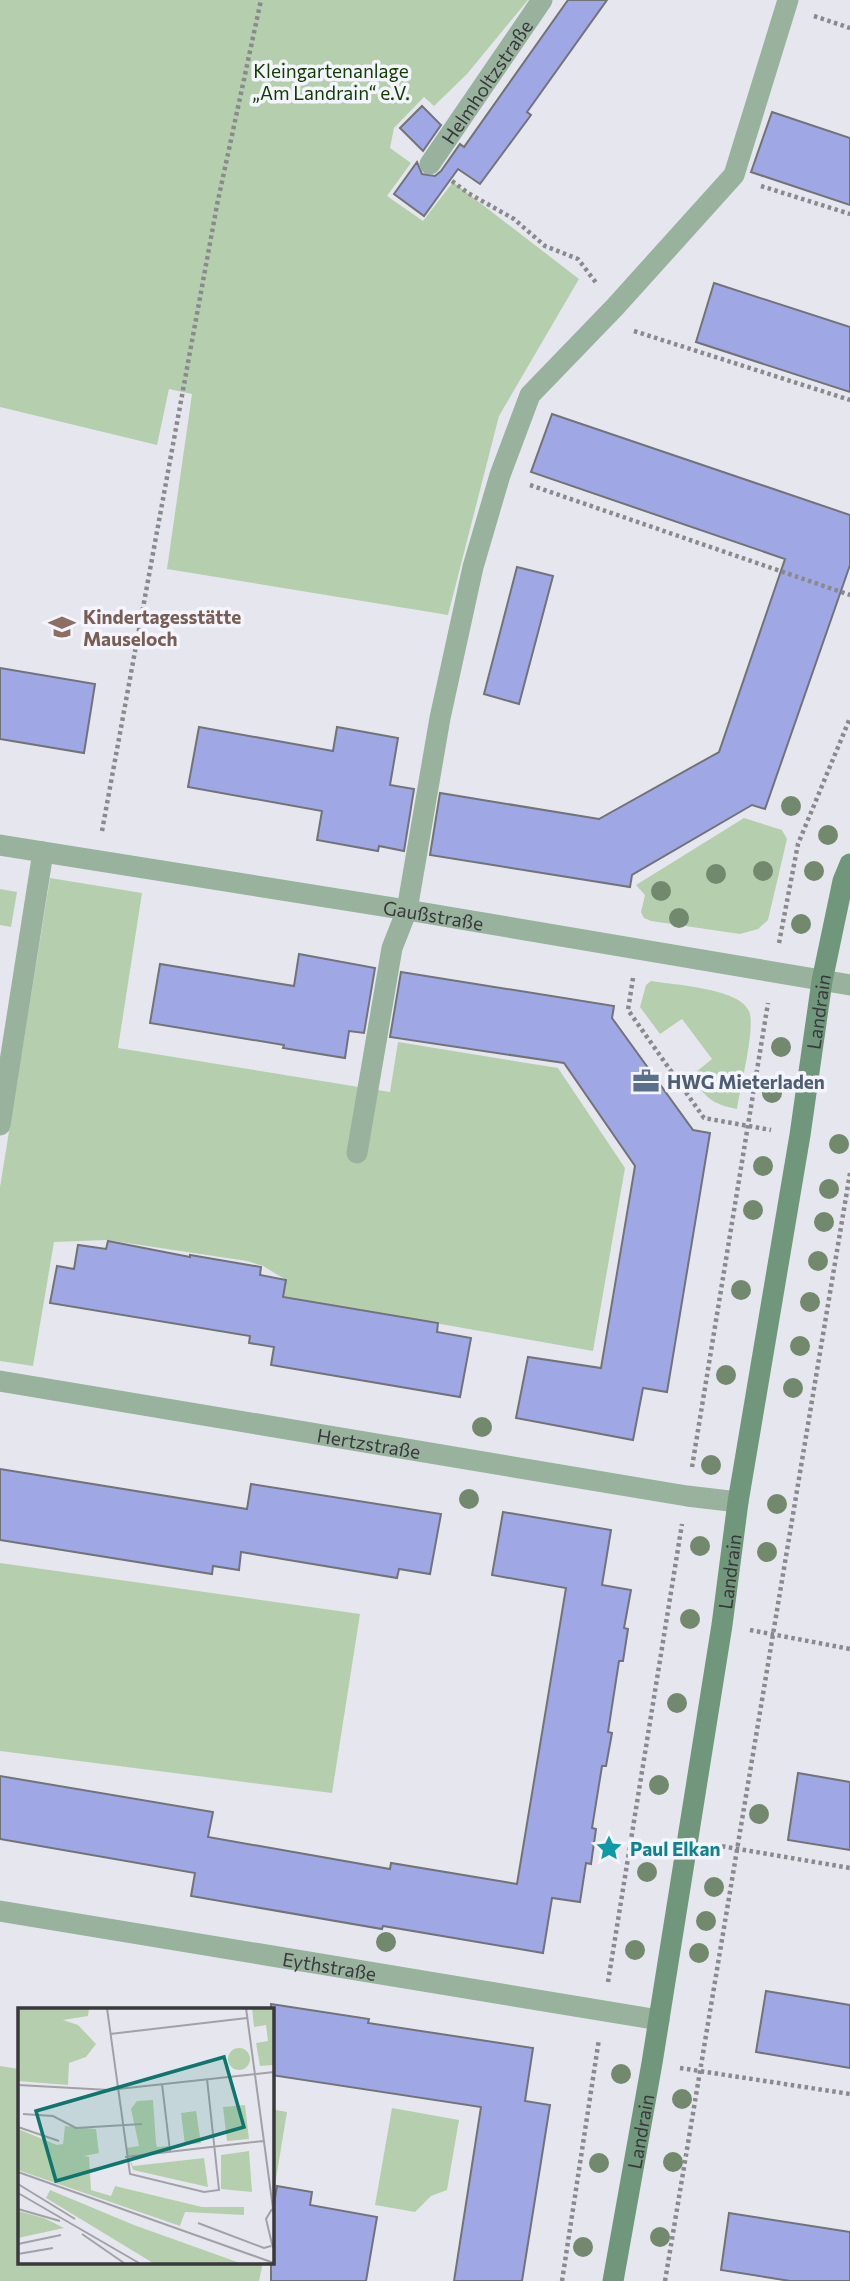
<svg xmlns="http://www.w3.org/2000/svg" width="850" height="2281" font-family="Commissioner,sans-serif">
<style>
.green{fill:#b5cfae}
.building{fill:#9fa8e4;stroke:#727379;stroke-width:2}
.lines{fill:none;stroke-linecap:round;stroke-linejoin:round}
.path{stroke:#89898e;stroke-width:4.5;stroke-dasharray:3.5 3.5;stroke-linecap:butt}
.lane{stroke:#98b29e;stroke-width:21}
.street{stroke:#98b29e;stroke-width:21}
.secondary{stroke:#70977b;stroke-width:21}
.tree{fill:#72896d}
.labels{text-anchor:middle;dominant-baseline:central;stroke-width:7;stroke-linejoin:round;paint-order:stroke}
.park-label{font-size:19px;fill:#133c03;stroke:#f4f5fc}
.street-label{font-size:19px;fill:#39393c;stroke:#f4f5fc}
.education-label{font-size:19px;font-weight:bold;fill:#785e54;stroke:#f4f5fc;text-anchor:start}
.service-label{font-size:19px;font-weight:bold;fill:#4e5e75;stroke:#f4f5fc;text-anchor:start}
.culture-label{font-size:19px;font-weight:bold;fill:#0d838f;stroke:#f4f5fc;text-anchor:start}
.inset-road{fill:none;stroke:#a1a1a7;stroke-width:2}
.view{fill:#0f766e;fill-opacity:0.15;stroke:#0f766e;stroke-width:3.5}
.inset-edge{fill:none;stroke:#39393c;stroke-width:3.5}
</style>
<rect width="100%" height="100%" fill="#e6e7ee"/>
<path class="green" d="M 0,0 L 528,0 L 467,74 L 434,106 L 424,97 L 394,128 L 390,148 L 411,163 L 387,196 L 423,221 L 453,182 L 579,279 L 499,416 L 448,615 L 167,569 L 192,394 L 169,389 L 157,445 L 0,407 Z
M 744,818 L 782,830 L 787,839 L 768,920 L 758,929 L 740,934 L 651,921 L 644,918 L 641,912 L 645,895 L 636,885 Z
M 50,878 L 142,893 L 118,1048 L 390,1092 L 398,1042 L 558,1068 L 625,1168 L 593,1351 L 315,1302 L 282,1306 L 286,1280 L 263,1266 L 247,1261 L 107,1240 L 54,1242 L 33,1366 L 0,1361 L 0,1187 Z
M 0,889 L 17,892 L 11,927 L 0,925 Z
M 651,981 C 674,985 739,988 749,1011 C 756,1026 740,1089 737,1109 C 711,1104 705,1097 691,1076 L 712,1059 L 682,1019 L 660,1034 L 640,1007 L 646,985 Z
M 0,1563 L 360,1614 L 332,1793 L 0,1751 Z
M 0,2066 L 19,2069 L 19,2262 L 263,2262 L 259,2281 L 0,2281 Z
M 392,2108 L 459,2120 L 447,2190 L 431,2196 L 415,2212 L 375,2205 Z
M 271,2109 L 287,2112 L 271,2209 Z"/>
<path class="building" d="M 568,0 L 607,0 L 527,112 L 531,115 L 480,184 L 458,169 L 424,216 L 394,194 L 417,162 L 422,174 L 435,176 L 441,171 L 460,144 L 464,147 Z
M 422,106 L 441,125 L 423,151 L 400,128 Z
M 772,112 L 850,138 L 850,205 L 751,172 Z
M 714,283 L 850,327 L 850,392 L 696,342 Z
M 552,414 L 850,515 L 850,565 L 765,809 L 752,805 L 632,875 L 630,887 L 430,855 L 440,793 L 599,819 L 719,752 L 785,559 L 531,472 Z
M 517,567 L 553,576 L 519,704 L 484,694 Z
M 0,668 L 95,684 L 84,753 L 0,739 Z
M 199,727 L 333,751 L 337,727 L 398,738 L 390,785 L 414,789 L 404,851 L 379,846 L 378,851 L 317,840 L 322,811 L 188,787 Z
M 299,954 L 375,968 L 364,1033 L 349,1031 L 345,1058 L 283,1048 L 284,1045 L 150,1023 L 160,964 L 294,986 Z
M 401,972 L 614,1006 L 612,1018 L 693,1130 L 710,1133 L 667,1392 L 643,1388 L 633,1440 L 516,1418 L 528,1357 L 601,1368 L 635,1166 L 564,1063 L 390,1037 Z
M 108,1241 L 190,1257 L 190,1255 L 261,1267 L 260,1275 L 286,1280 L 283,1297 L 438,1323 L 437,1332 L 471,1338 L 460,1397 L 271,1365 L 274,1347 L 249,1343 L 250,1336 L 50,1303 L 57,1266 L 74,1269 L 78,1245 L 106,1249 Z
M 0,1469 L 247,1509 L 251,1484 L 441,1514 L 430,1574 L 399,1569 L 397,1578 L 241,1552 L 239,1570 L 213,1566 L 212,1574 L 0,1540 Z
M 503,1512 L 611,1530 L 602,1585 L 631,1590 L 624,1628 L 628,1629 L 623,1661 L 619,1661 L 608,1732 L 612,1733 L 606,1766 L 602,1766 L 592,1828 L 596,1829 L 591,1864 L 586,1863 L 580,1902 L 552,1898 L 543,1953 L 383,1926 L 382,1929 L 191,1896 L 195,1873 L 0,1839 L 0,1776 L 213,1812 L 208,1837 L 390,1869 L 391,1863 L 517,1884 L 566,1588 L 492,1575 Z
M 798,1773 L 850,1782 L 850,1850 L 788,1840 Z
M 766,1991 L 850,2005 L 850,2068 L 756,2052 Z
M 271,2004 L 369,2019 L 368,2023 L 533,2048 L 525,2101 L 550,2105 L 522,2281 L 454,2281 L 481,2107 L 271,2075 Z
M 277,2186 L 312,2192 L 310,2205 L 377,2217 L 366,2281 L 271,2281 L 271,2221 Z
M 729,2213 L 850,2232 L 850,2281 L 790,2281 L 721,2270 Z"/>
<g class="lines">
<path class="path" d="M 814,16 L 850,28
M 452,181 L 468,193 L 514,219 L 545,246 L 578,259 L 597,284
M 761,186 L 850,214
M 634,331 L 850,400
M 530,485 L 850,595
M 102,831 L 217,205 L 261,0
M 779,943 L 798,844 L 850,718
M 633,978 L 628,1010 L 704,1118 L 771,1130
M 692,1467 L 768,1003
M 750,1630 L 850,1649
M 715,1845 L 850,1868
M 608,1982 L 682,1524
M 680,2068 L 850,2094
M 562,2281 L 599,2039
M 665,2281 L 850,1173"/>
<path class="lane" d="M 357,1153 L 392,948 L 407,910 L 440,718 L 473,567 L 500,475 L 530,395 L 615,307 L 734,175 L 788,0"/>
<g class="street">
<path id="s1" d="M 430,164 L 542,0"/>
<path id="s2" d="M 0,845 L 407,910 L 850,985"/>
<path d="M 0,1125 L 43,852"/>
<path id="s3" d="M 0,1381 L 687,1496 L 738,1502"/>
<path id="s4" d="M 0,1911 L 659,2020"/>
</g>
<path class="secondary" id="s5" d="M 613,2281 L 652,2063 L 722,1625 L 738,1502 L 800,1135 L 822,981 L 843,881 L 850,864"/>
</g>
<g class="tree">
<circle cx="791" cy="806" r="10"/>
<circle cx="828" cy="835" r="10"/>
<circle cx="763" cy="871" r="10"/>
<circle cx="814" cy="871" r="10"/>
<circle cx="716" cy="874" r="10"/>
<circle cx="661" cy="891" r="10"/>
<circle cx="679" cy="918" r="10"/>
<circle cx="801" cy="924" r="10"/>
<circle cx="781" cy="1047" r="10"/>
<circle cx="772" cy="1093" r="10"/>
<circle cx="839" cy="1144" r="10"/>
<circle cx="763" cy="1166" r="10"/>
<circle cx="829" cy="1189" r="10"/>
<circle cx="753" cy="1210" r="10"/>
<circle cx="824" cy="1222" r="10"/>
<circle cx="818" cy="1261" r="10"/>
<circle cx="741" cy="1290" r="10"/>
<circle cx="810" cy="1302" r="10"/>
<circle cx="800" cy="1346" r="10"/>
<circle cx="726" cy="1375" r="10"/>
<circle cx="793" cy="1388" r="10"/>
<circle cx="482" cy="1427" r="10"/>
<circle cx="711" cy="1465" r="10"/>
<circle cx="469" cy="1499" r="10"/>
<circle cx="777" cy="1504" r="10"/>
<circle cx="700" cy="1546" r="10"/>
<circle cx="767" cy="1552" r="10"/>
<circle cx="690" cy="1619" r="10"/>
<circle cx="677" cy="1703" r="10"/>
<circle cx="659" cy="1785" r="10"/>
<circle cx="759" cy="1814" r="10"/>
<circle cx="647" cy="1872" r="10"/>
<circle cx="714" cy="1887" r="10"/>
<circle cx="706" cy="1921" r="10"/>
<circle cx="386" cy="1942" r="10"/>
<circle cx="635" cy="1950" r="10"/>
<circle cx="699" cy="1953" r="10"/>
<circle cx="621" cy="2074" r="10"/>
<circle cx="682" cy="2099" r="10"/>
<circle cx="673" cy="2162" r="10"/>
<circle cx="599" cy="2163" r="10"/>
<circle cx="660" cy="2237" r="10"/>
<circle cx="583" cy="2247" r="10"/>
</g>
<defs>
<g id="school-bare" transform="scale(2.1)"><path d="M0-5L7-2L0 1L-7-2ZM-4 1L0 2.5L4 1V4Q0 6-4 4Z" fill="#8d6e63" stroke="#f4f5fc" stroke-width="2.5" paint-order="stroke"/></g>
<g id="office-bare" transform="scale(2.1)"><path d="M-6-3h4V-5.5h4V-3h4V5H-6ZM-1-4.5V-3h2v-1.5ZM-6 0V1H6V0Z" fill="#5c6f8a" stroke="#f4f5fc" stroke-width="2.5" paint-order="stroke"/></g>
<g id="sight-bare" transform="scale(2.1)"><path d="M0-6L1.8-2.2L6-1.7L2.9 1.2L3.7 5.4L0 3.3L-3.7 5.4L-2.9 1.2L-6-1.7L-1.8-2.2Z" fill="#0f9aa8" stroke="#f4f5fc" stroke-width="2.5" paint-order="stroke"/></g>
</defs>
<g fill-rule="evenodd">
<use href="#school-bare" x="62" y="627"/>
<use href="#office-bare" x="646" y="1081"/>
<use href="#sight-bare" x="609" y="1848"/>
</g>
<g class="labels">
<g class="park-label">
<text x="331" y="70">Kleingartenanlage<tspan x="331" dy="22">„Am Landrain“ e.V.</tspan></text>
</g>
<g class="street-label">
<text stroke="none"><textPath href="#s1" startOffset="100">Helmholtzstraße</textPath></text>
<text stroke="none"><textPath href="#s2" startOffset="439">Gaußstraße</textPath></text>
<text stroke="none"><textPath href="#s5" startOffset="1286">Landrain</textPath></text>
<text stroke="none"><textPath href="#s3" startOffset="374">Hertzstraße</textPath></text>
<text stroke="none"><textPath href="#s5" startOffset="719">Landrain</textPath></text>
<text stroke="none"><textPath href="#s4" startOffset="334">Eythstraße</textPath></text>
<text stroke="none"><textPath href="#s5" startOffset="152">Landrain</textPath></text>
</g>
<g class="education-label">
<text x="83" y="616">Kindertagesstätte<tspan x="83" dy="22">Mauseloch</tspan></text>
</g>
<g class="service-label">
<text x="667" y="1081">HWG Mieterladen</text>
</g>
<g class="culture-label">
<text x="630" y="1848">Paul Elkan</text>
</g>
</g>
<g transform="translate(18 2008)">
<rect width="256" height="256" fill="#e6e7ee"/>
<path d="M 0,0 L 71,0 L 70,8 L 45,12 L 60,17 L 78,36 L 68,49 L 51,55 L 50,77 L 0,73 ZM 234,0 L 255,0 L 255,57 L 242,58 L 238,35 L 250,33 L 248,17 L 236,19 ZM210 51a11 11 0 1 1 22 0a11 11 0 1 1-22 0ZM 135,92 L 138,135 L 139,139 L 150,138 L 150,143 L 109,148 L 108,140 L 121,138 L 113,101 L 119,93 ZM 227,97 L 231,131 L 209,133 L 205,99 ZM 178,103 L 183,135 L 167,137 L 163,105 ZM 47,118 L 78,121 L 81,145 L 66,148 L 71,149 L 73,182 L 93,188 L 97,178 L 184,199 L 226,199 L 226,207 L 167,204 L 162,218 L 0,162 L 0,121 L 39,137 L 45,136 ZM 231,143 L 234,184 L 203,181 L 203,147 ZM 111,150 L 115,158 L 186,150 L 190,179 L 115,162 ZM 32,182 L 116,217 L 222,255 L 135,255 L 28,190 ZM 0,203 L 26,210 L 46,220 L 0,230 Z" fill="#b5cfae"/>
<path class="inset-road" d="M 89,0 L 112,166 L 186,184 L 201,182 L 189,71M 228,0 L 256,208M 92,26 L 229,10M 144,76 L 152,143M 0,77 L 91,82 L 256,64M 5,106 L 35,108 L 58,120 L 124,116M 0,119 L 41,133M 107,149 L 245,133M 0,164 L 256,255M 0,176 L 57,211M 0,185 L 121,255M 0,201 L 42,213M 254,201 L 248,211 L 255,240M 180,215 L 246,240 L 253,238M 64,226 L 106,255M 0,236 L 43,227M 0,246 L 35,240"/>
<path class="view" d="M 206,49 L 226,119 L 38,173 L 18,103 Z"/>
<rect width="256" height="256" class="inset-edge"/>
</g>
</svg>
